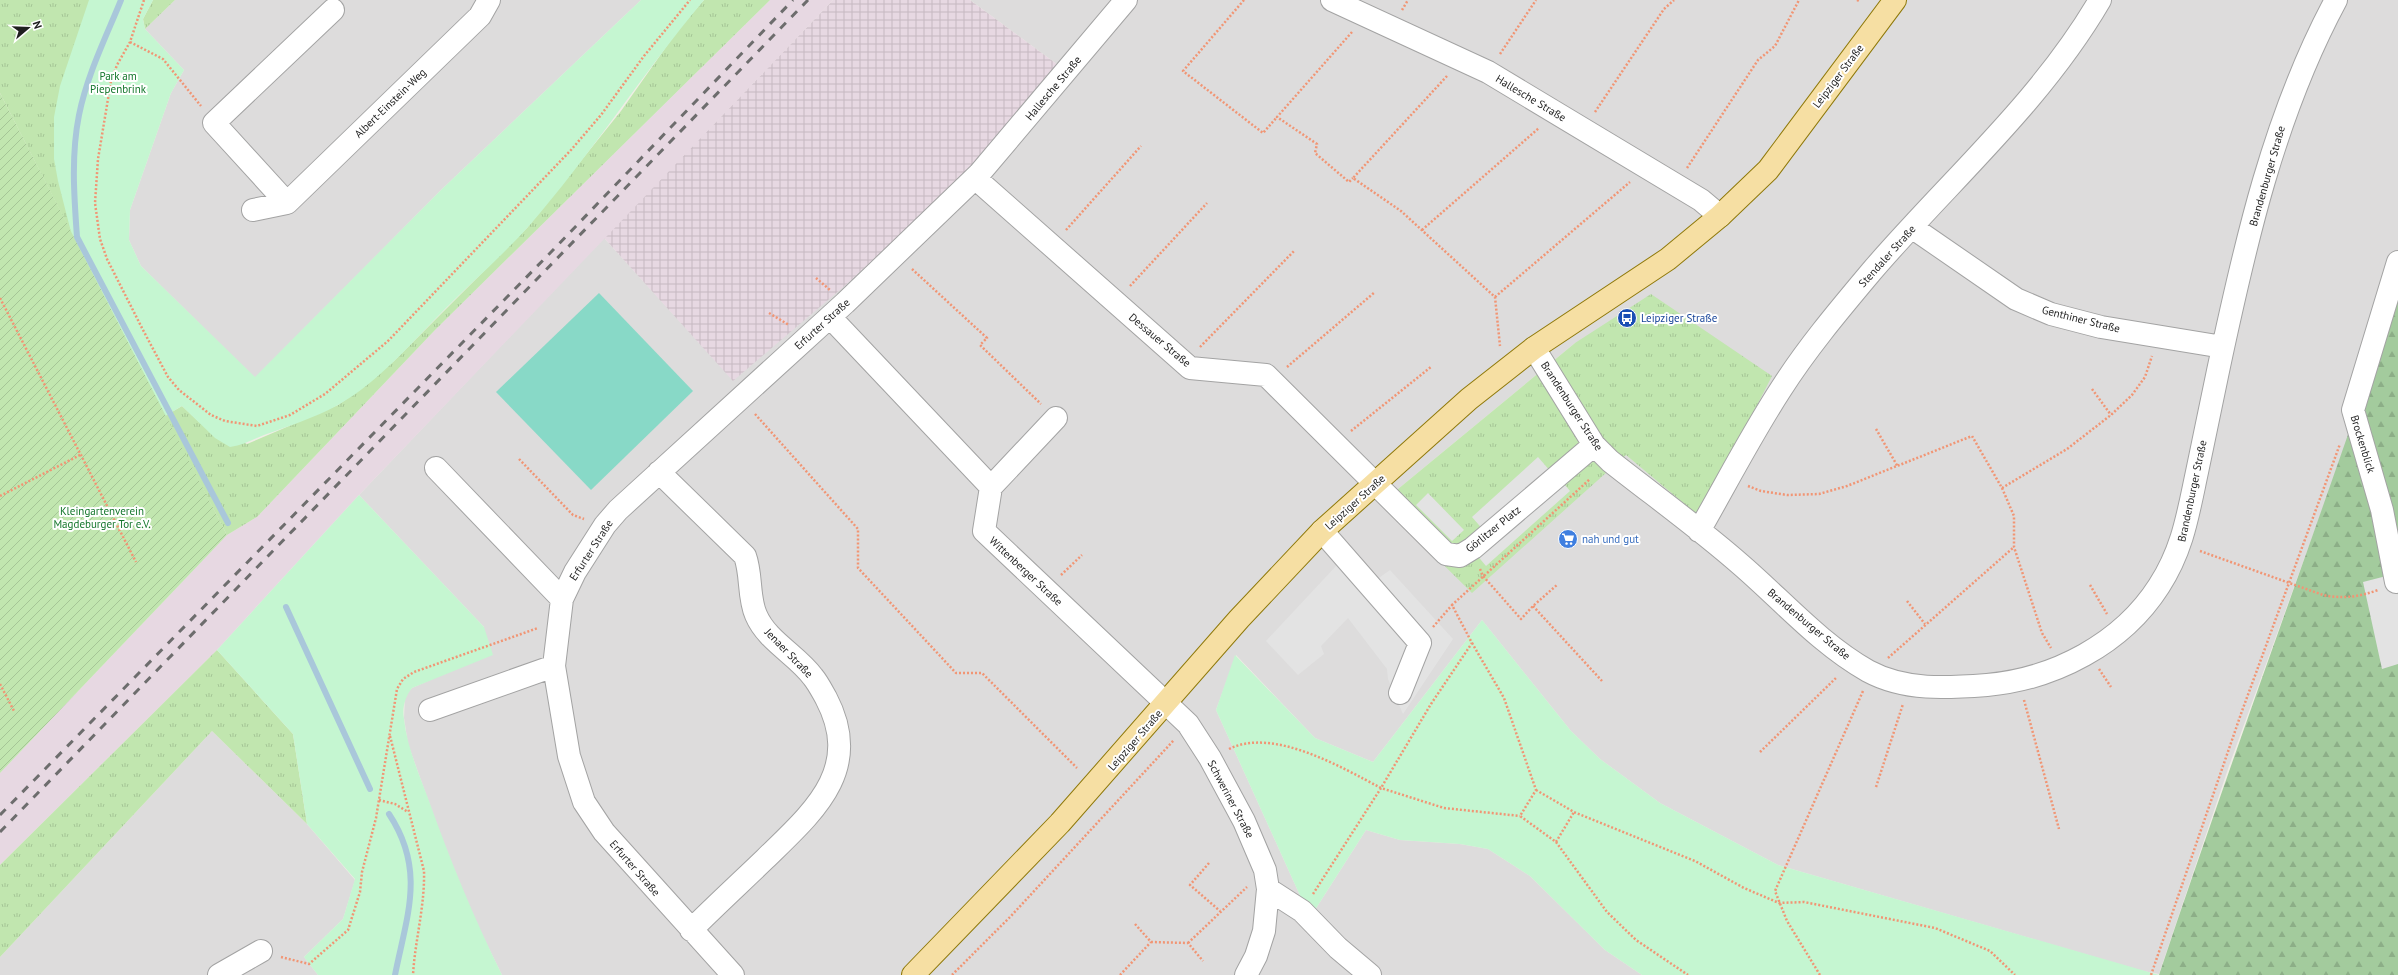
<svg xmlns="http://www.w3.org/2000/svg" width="2398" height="975" font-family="'PT Sans',sans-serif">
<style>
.residential{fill:#dddcdc;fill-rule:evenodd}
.industrial{fill:url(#industrial-grid)}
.railway{fill:#e7d8e2}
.grass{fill:url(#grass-tufts)}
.forest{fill:url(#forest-firs)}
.park{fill:#c5f6d1}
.garden{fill:url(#garden-furrows)}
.pitch{fill:#88d9c7}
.parking{fill:#e3e3e3}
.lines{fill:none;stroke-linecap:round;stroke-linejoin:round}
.stream{stroke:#a9c7da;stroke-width:6}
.minor-casing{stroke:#a3a3a3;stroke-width:24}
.major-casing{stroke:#8f790a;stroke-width:24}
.path{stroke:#f19574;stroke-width:2.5;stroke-dasharray:2 2;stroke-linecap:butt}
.minor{stroke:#fff;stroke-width:22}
.major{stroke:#f6dfa3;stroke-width:22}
.rail{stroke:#6d6d6d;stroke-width:3;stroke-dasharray:8 8;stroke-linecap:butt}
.labels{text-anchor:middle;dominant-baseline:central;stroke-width:4;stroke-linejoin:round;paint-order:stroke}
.park-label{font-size:11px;fill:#13762b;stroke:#fff}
.street-label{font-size:11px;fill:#1f1f1f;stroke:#fff}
.transit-label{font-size:11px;fill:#164399;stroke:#fff;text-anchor:start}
.shop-label{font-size:11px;fill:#366cbe;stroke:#fff;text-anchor:start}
</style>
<defs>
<pattern id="industrial-grid" width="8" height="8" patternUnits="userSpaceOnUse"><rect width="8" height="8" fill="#e7d8e2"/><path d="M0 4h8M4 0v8" fill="none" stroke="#c6b9c1"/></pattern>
<pattern id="grass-tufts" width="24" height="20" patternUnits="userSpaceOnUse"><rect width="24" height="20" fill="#c1e6af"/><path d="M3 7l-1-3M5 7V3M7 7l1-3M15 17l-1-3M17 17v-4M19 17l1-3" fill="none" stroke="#a5c596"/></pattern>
<pattern id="forest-firs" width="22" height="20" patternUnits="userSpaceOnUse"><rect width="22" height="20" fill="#a3cb9d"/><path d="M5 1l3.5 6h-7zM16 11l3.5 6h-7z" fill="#8cae87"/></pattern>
<pattern id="garden-furrows" width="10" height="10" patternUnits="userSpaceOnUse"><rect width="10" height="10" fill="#c1e6af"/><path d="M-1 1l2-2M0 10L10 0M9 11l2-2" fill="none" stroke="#a5c596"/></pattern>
</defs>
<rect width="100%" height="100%" fill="#efede5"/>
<path class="residential" d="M 175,0 L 641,0 L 441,190 L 255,378 L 141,266 L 129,240 L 130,210 L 171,93 L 184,70 L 145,29 Z
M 970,0 L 2398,0 L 2398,289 L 2338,466 L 2229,766 L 2159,974 L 2143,971 L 1778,865 L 1660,803 L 1600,759 L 1571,731 L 1482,620 L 1373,762 L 1315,738 L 1236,655 L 1216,710 L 1302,900 L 1313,913 L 1366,830 L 1400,840 L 1460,844 L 1488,849 L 1530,876 L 1605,950 L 1642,975 L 502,975 L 472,914 L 441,836 L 408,744 L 404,718 L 405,696 L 412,688 L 428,681 L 484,627 L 359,495 L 604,238 L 733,380 L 890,246 L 1058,65 ZM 1575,343 L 1700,516 L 1626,455 L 1381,503 Z
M 212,731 L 307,824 L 355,880 L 343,919 L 304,957 L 318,975 L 0,975 L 0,957 Z"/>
<path class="industrial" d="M 833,0 L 970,0 L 1058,65 L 985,152 L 946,192 L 848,283 L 733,381 L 604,238 Z"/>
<path class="railway" d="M 770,0 L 833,0 L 359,495 L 217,650 L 0,865 L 0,773 L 227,535 L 257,517 L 435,330 Z"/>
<path class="grass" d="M 0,0 L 131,0 L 81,222 L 71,232 L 0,93 Z
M 153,0 L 175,0 L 145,29 L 143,19 Z
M 704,0 L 770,0 L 435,330 L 257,517 L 227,535 L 165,416 L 182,406 L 199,422 L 247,444 L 338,405 L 358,391 L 394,361 L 527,228 L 621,111 L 678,30 Z
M 1651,294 L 1772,376 L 1700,517 L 1626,455 L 1472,593 L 1381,503 L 1575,343 Z
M 217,650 L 293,734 L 307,824 L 212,731 L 0,957 L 0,865 Z"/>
<path class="forest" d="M 2398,289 L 2398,975 L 2159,975 C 2236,745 2321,518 2398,289 Z"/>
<path class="park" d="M 89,0 L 153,0 L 143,19 L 145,29 L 184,70 L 171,93 L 130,210 L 129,240 L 141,266 L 255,377 L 441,190 L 641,0 L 704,0 C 642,74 591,155 528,227 C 502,256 472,282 445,309 C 411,343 380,381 338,405 C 314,418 289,426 264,435 C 251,440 244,445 230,447 L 215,438 L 182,406 L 165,416 L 71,232 L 58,181 L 54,159 L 54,117 L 60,86 Z
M 359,495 L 484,627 L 493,655 L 412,688 C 405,697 402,708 404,719 C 407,747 419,774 429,801 C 450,860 474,918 502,975 L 318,975 L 304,957 L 343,919 L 355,879 L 307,824 L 293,734 L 217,650 Z
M 1482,620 L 1571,731 L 1600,759 L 1660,803 L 1778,865 L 2159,975 L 1642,975 L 1605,950 L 1530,876 L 1488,849 L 1460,844 L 1400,840 L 1366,830 L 1313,913 L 1302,900 L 1216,710 L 1235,655 L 1315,738 L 1373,762 Z"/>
<path class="garden" d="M 0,93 L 227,535 L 0,773 Z"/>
<path class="pitch" d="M 599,293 L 693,391 L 591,490 L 496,392 Z"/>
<path class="parking" d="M 1538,457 L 1551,472 L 1485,532 L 1472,517 Z
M 1560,479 L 1570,491 L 1486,566 L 1476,554 Z
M 1428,493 L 1464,530 L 1452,541 L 1416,505 Z
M 1351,550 L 1376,580 L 1390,570 L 1453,639 L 1403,714 L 1388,679 L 1387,669 L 1348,618 L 1321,646 L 1324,654 L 1298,675 L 1266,641 Z
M 2394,574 L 2398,595 L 2398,664 L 2382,669 L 2363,582 Z"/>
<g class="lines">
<path class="stream" d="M 121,0 C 106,37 87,75 79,115 C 71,155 74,196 77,237 L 228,523
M 286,607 L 370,789
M 389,814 C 426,870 407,915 395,975"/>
<g class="minor-casing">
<path id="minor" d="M 1332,0 L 1488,72 L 1701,200 L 1720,216
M 975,178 L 1190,368 L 1266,375 L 1446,554 L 1460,556 L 1473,548 L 1594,445
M 287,203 L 214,123 L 333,10
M 253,210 L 287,203 L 480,16 L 489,0
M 1913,228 L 2016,299 L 2051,314 L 2101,327 L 2223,347
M 830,317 L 991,487 L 984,531 L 1188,724 L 1210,758 L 1244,821 L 1265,870 L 1268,889 L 1264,931 L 1256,956 L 1246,975
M 1534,348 L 1594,445 L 1610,461 C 1653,495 1699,528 1740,564 C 1782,600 1820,644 1868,671 C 1905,691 1947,688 1987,685 C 2054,679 2122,644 2159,586 C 2183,549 2188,514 2197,472 C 2204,438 2211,405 2218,371 C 2245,244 2274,115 2336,0
M 436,468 L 562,599
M 659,472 L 745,556 C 752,575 748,597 756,615 C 767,641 797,655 813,677 C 818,683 822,691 826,698 C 864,770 813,812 765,859 C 740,883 715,906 691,930
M 991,487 L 1056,418
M 1322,531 L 1420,643 L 1400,693
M 1699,531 C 1726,484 1751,435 1781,389 C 1807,348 1840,309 1871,272 C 1948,182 2040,103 2100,0
M 2396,582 L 2382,510 L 2353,410 L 2398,262
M 430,710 L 554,666
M 1268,889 L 1302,911 L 1338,948 L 1370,975
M 219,975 L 261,951
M 733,975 L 604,832 L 584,802 L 569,756 L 554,666 L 562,599 L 575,572 L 605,525 L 618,510 L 845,303 L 979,174 L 1126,0"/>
</g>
<g class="major-casing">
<path id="major" d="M 913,975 L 1060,823 L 1239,619 L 1322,531 L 1469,399 L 1534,348 L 1668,259 L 1720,216 L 1768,170 L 1895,0"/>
</g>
<path class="path" d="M 144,0 L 130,42 L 117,65 L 111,81 L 98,159 L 95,203 L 100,239 L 107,259 L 143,330 L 168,377 L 179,390 L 211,415 L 225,421 L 257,426 L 290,415 L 325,394 L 388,341 L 571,150 L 601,115 L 644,56 L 690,0
M 1244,0 L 1183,71 L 1263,133 L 1277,117
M 1857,0 L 1859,1
M 1402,10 L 1408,0
M 1352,32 L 1277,117 L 1317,144 L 1315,153 L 1349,182 L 1353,178
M 130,42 L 163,59 L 201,106
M 1500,54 L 1536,0
M 1447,76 L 1353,178 L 1401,211 L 1495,297 L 1500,346
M 1595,112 L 1664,9 L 1674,0
M 1687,168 L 1758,60 L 1775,46 L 1799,0
M 1066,230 L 1141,146
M 1422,230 L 1539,128
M 912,269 L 987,338 L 980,345 L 1041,404
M 816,278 L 830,290
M 1130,286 L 1207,203
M 1495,297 L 1630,182
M 0,298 L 136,562
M 769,313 L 789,325
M 1200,347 L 1295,250
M 1287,367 L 1375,292
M 2092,389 L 2111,415
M 755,414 L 858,529 L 858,568 L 956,673 L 982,673 L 1077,768
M 1876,429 L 1898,467
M 1351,431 L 1432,366
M 519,459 L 573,515 L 584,519
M 1748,486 L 1761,491 L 1787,495 L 1819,494 L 1847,486 L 1972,436 L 2002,488 L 2067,449 L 2111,415 L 2132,395 L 2145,377 L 2152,356
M 2002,488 L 2014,516 L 2014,547 L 2042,633 L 2051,648
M 0,496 L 82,454
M 2200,551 L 2323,595 C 2342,599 2359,597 2378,590
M 1480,569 L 1483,576 L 1521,619 L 1533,606 L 1558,584
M 1061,575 L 1082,555
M 2090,585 L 2107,614
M 1907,601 L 1925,624
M 1533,606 L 1602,681
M 1433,627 L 1452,605
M 1472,643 L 1504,698 L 1536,790 L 1520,816 L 1556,842 L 1574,812
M 1888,658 L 2014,547
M 2099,669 L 2111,687
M 0,684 L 14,711
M 2024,700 L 2059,829
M 390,736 L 424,871 C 425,906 415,940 413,975
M 1229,749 C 1273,727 1341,767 1381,788 L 1431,704 L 1472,643 L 1452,605 L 1590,479
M 1760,752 L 1837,677
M 1876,787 L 1903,704
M 1536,790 L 1574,812 L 1695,861 L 1744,888 L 1779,903 L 1804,902 L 1935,928 L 1990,951 L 2015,975
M 379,800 L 395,804 L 408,812
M 1556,842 L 1607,912 L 1636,940 L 1688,975
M 1209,863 L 1190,885 L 1220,911
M 1313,894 L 1381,788 L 1444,808 L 1520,816
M 1135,924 L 1151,942 L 1188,943 L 1203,961
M 1188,943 L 1247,887
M 281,957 L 309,964 L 348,930 L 360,892 L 362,872 L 376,818 L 397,689 L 403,679 L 414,672 L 538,628
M 952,975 L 1011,916 L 1174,740
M 1120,975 L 1151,942
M 1820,975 L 1787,921 L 1775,891 L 1863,691
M 2151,975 L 2242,711 L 2340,444"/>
<use href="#minor" class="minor"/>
<use href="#major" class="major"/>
<path class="rail" d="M 0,815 L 554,249 L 793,0
M 0,832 L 808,0"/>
</g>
<defs>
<g id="bus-disc" transform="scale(1)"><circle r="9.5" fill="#1a4fb4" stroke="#fff"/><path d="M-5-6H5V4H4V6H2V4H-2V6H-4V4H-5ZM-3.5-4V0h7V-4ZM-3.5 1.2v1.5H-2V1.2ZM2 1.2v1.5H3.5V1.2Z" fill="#fff"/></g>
<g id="supermarket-disc" transform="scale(1)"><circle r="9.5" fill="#3f7fe0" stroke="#fff"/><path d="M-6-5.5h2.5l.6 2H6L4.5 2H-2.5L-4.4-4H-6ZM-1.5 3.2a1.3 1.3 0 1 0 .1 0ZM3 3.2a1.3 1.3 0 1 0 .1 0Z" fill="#fff"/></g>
</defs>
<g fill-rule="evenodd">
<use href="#bus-disc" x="1627" y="318"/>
<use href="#supermarket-disc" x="1568" y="539"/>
</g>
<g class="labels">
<g class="park-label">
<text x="118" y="76">Park am<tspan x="118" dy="13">Piepenbrink</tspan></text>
<text x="102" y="511">Kleingartenverein<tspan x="102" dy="13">Magdeburger Tor e.V.</tspan></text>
</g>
<g class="street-label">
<text transform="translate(1838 76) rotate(-53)">Leipziger Straße</text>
<text transform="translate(1053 88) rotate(-50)">Hallesche Straße</text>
<text transform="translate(1531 98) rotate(31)">Hallesche Straße</text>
<text transform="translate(390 103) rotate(-44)">Albert-Einstein-Weg</text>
<text transform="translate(2267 176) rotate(-74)">Brandenburger Straße</text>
<text transform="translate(1887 256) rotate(-48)">Stendaler Straße</text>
<text transform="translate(2081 319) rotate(14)">Genthiner Straße</text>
<text transform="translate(822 324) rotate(-42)">Erfurter Straße</text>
<text transform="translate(1160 340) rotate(40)">Dessauer Straße</text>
<text transform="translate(1572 406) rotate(57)">Brandenburger Straße</text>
<text transform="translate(2363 444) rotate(73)">Brockenblick</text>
<text transform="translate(2192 491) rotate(-78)">Brandenburger Straße</text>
<text transform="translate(1355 502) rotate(-42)">Leipziger Straße</text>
<text transform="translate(1493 529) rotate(-39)">Görlitzer Platz</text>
<text transform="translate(591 550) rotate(-57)">Erfurter Straße</text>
<text transform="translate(1026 571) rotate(43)">Wittenberger Straße</text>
<text transform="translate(1809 624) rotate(40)">Brandenburger Straße</text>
<text transform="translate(789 653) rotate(46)">Jenaer Straße</text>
<text transform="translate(1135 740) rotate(-49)">Leipziger Straße</text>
<text transform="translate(1231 799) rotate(62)">Schweriner Straße</text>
<text transform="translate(635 868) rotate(49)">Erfurter Straße</text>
</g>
<g class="transit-label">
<text x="1641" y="318">Leipziger Straße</text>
</g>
<g class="shop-label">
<text x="1582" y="539">nah und gut</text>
</g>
</g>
<g transform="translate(28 28) rotate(71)" stroke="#ffffff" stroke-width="3" paint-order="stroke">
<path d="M0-3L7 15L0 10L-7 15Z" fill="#1f1f1f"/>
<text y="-6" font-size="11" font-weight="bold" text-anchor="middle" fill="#1f1f1f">N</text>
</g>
</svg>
